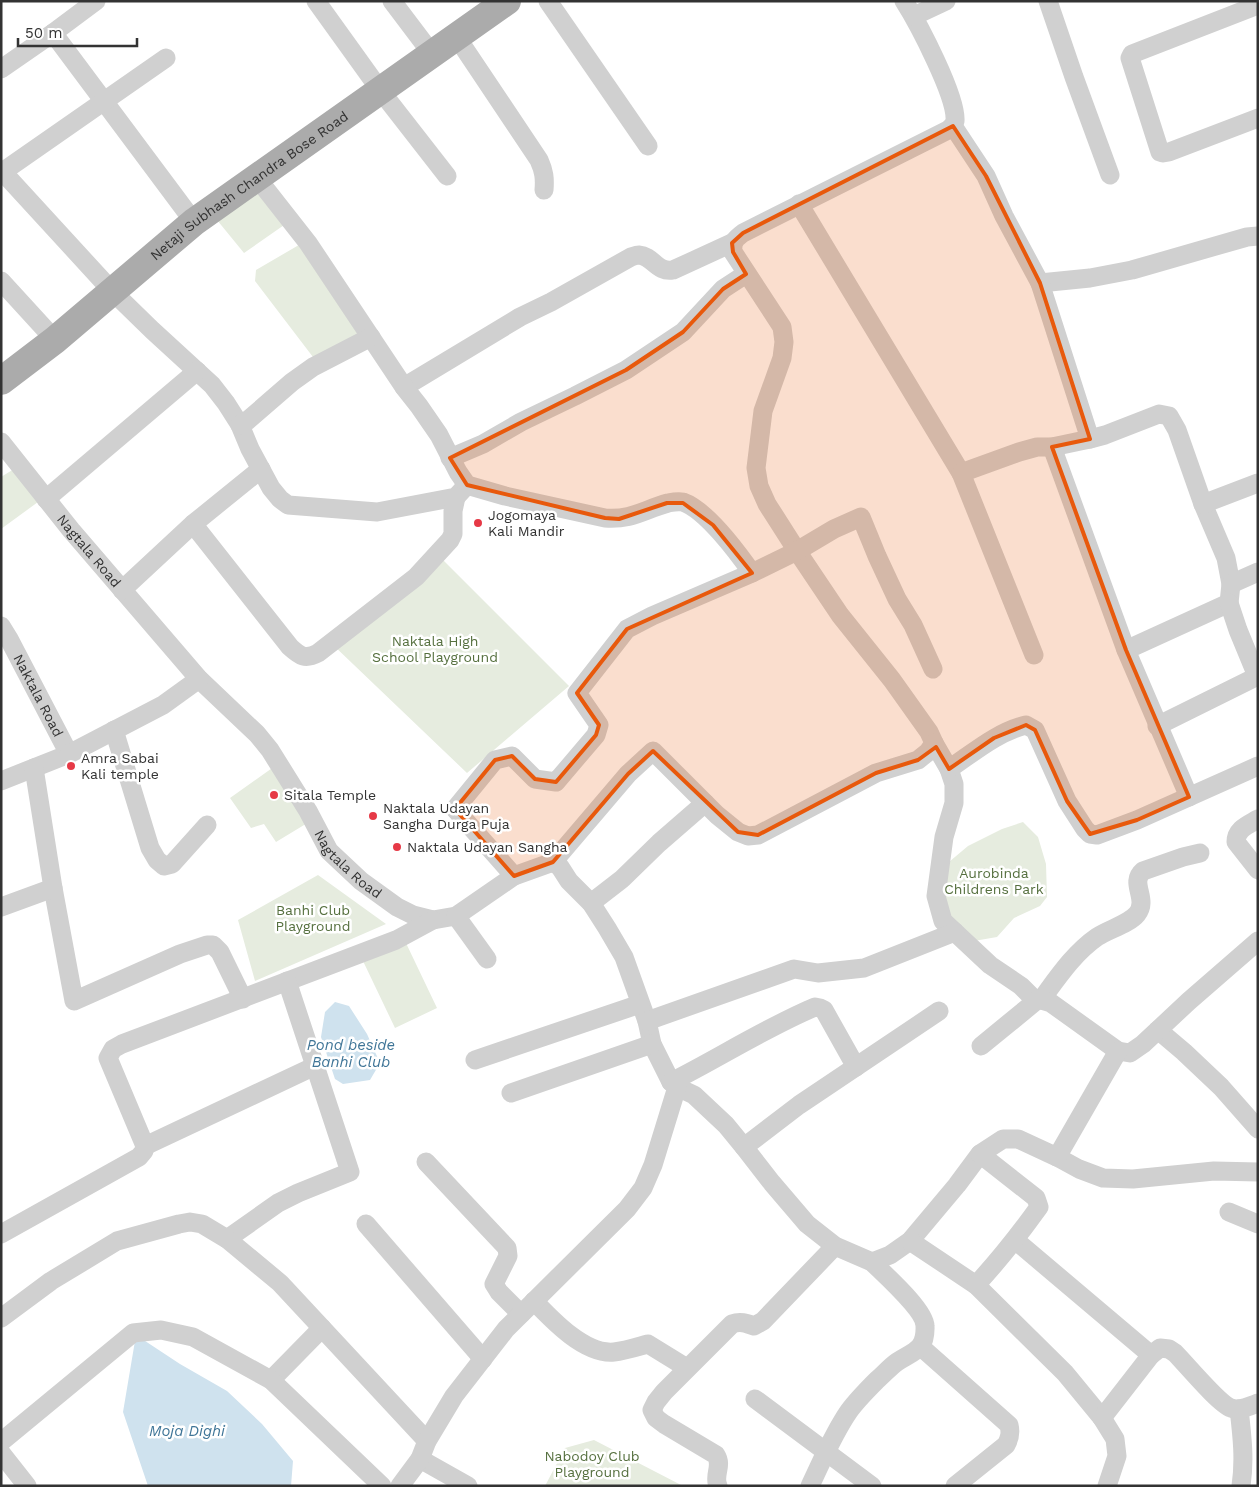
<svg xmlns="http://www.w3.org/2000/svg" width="1259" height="1487" font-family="'Work Sans',sans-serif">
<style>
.green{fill:#e6ecdf}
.water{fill:#cfe2ee}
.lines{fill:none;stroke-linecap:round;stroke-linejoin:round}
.street{stroke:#d0d0d0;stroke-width:19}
.primary{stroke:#ababab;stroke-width:28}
.marked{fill:#e8590c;fill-opacity:0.2;stroke:#e8590c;stroke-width:4;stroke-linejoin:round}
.poi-dot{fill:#e63946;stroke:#fff;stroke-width:2}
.labels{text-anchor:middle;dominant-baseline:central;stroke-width:5;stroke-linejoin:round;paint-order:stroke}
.street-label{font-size:14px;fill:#333;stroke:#fff}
.poi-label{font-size:14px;fill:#333;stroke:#fff;text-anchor:start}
.park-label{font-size:14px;fill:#56703f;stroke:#fff}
.water-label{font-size:15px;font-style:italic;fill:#3f7597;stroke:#fff}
</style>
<rect width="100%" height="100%" fill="#fff"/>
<path class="green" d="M 260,188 L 287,223 L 244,253 L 217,220 Z
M 304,242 L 363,334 L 316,361 L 255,281 L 256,270 Z
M 14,469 L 38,502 L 1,529 L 1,477 Z
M 440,557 L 569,686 L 467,773 L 331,643 Z
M 275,766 L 309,822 L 276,842 L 264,824 L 251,828 L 230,798 Z
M 1023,822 L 1038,837 L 1046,864 L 1047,897 L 1040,906 L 1014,918 L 997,937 L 968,942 L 947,920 L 943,867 L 968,846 L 1002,829 Z
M 318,875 L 386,924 L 255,981 L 238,920 Z
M 405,941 L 437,1008 L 395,1028 L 363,961 Z
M 594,1440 L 683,1486 L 545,1486 L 565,1448 Z"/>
<path class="water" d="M 335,1002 L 349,1006 L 367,1034 L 380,1063 L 370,1080 L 343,1084 L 335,1079 L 321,1037 L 325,1012 Z
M 136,1335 L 180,1364 L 227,1391 L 262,1424 L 293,1461 L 291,1486 L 148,1486 L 123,1412 Z"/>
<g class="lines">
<g class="street">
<path d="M 316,1 L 380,90 L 447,176"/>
<path d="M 392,1 L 432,54"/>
<path d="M 548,1 L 648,146"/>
<path d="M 904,1 C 918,23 957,97 955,121 C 954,125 952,127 948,130 L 743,233 C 735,239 732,242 733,252 L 782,327 L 784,342 L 782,358 L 763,411 L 756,468 L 759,486 L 767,504 L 797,551 L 840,615 L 892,680 L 929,732 L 934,743 L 928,752 L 918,760 L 876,773 L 758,835 L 748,836 L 738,832 L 717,815 L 653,751 L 628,774 L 553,862 L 560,867 L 569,881 L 591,903 L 607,928 L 624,957 L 647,1021 L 652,1044 L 671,1082 L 677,1087 L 694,1095 L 726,1125 L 744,1147 L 772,1183 L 807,1224 L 835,1246 L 872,1262 L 890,1255 L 910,1241 L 957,1185 L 980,1154 L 1003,1139 L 1018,1139 L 1057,1157 L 1079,1169 L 1103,1178 L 1133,1179 L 1214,1171 L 1258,1172"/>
<path d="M 1048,1 L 1074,77 L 1110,175"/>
<path d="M 1258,5 L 1132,54 L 1130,58 L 1160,152 L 1163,153 L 1169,152 L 1258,118"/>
<path d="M 914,16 L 946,1"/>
<path d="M 53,33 L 96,1"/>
<path d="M 456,36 L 539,160 C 544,171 545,178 544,190"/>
<path d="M 1,69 L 53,33 L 194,222"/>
<path d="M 953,126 L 986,176 L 1004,216 L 1040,283 L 1090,278 L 1132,270 L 1247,237 L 1258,236"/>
<path d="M 1,170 L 112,291 L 152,330 L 212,385 L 226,403 L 240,425 L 250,449 L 271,488 L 280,499 L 288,505 L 377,512 L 456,497 L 467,485"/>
<path d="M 1,173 L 166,58"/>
<path d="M 257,178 L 308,243 L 404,387 L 520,317 L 551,302 L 631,257 C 634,256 636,255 639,255 C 653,256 657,273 673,270 L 732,243"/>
<path d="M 799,204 L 961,473 L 1019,452 L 1037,447 L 1052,447 L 1090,439 L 1040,283"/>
<path d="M 1,281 L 55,340"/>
<path d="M 404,387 L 419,406 L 439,435 L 458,472 L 467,485 L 505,496 L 605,518 C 632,520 643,510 668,503 C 673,502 677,501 683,502 C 706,510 738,553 752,573"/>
<path d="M 240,425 L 247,421 L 292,382 L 313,367 L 371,337"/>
<path d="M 1090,439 L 1105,435 L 1159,414 L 1169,416 L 1177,430 L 1203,504 L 1226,558 L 1231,584 L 1229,603 L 1126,650 L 1189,797"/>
<path id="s1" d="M 1,442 L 71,530 L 199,679 L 257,734 L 270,750 L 308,811 L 329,851 L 361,881 L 397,907 L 413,915 L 433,920 L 456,916 L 514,876 L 553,862"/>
<path d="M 1052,447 L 1126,650"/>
<path d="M 450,458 L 483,444 L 521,422 L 575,396 L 626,370 L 683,332 L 723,289 L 746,274"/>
<path d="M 961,473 L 1034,655"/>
<path d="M 46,499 L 197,371"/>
<path d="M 1203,504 L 1258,483"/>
<path d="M 193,524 L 290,647 C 300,656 305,660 318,653 L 416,577 L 450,540 L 453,534 L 453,511 L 456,497"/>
<path d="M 1231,584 L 1258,572"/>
<path d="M 122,590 L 193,524 L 261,469"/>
<path d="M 1229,603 L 1238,630 L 1257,676"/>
<path id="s2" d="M 1,626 L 9,639 L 69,754 L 1,781"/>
<path d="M 1157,726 L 1258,676"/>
<path d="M 114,730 L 150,848 L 157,860 L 164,866 L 172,864 L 207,825"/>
<path d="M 934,743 L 949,769 L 954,784 L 954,803 L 944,837 L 936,896 L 943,921 L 990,965 L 1021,986 L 1036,1001"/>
<path d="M 69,754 L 163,705 L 199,679"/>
<path d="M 34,768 L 53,888 L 74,1001 L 180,954 L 207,945 L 213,945 L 220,952 L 243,999"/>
<path d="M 949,769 C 973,753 997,732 1026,725 L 1035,730 L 1067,801 L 1085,829 L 1090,834 L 1097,835 L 1137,820 L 1258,766"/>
<path d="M 1258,819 C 1248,825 1236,829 1236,842 L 1258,870"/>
<path d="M 514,876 L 455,809 L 495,760 L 512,756 L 535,779 L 556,782 L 596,735 L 599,725 L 577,693 L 627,629 L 652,616 L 752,573 L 797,551 L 834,529 L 861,517 L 877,556 L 897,599 L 913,625 L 933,669"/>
<path d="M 591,903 L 622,879 L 659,843 L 705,803"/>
<path d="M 1,907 L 53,888"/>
<path d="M 456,916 L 487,959"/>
<path d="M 1041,1000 C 1058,977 1074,953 1097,937 C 1109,929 1129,924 1137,914 C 1149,899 1129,883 1143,871 L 1183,857 L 1200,853"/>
<path d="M 647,1021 L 794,969 L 818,973 L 864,968 L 955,932"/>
<path d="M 1158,1030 L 1184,1052 L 1221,1087 L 1258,1129"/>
<path d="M 981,1046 L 1036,1001 L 1041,1000 L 1051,1003 L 1118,1051 L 1130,1053 L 1143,1044 L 1189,1001 L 1258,941"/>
<path d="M 475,1060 L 640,1004"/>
<path d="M 671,1082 C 719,1058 765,1028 815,1007 L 820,1008 L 824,1010 L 856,1067"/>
<path d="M 511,1093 L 652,1044"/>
<path d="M 145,1146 L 315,1066"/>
<path d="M 744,1147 L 799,1105 L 939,1011"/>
<path d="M 1057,1157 L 1118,1051"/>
<path d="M 426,1162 L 507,1248 L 508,1256 L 494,1284 L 499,1292 L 521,1314"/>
<path d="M 1229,1212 L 1258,1224"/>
<path d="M 366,1224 L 483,1359"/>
<path d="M 1,1234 L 139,1157 L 144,1151 L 145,1146 L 108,1058 L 113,1049 L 122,1044 L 396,940 L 433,920"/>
<path d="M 227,1239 L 278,1203 L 298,1193 L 350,1172 L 287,981"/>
<path d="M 1015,1240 L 1151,1355"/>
<path d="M 910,1241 L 976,1285 L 1065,1373 L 1102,1418 L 1115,1439 L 1117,1456 L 1107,1486"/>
<path d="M 976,1285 C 999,1260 1019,1235 1039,1207 L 1036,1198 L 980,1154"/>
<path d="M 534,1301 C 552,1320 585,1355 614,1352 C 625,1351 637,1347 648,1344 L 687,1368"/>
<path d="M 1,1318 L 51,1281 L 117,1241 L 179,1224 L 190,1222 L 202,1224 L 227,1239 L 280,1283 L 427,1441"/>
<path d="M 921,1347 L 1009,1425 C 1011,1433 1010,1438 1006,1445 L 955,1486"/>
<path d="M 271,1380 L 322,1328"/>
<path d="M 755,1399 L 872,1486"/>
<path d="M 1239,1409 C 1242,1435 1245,1460 1241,1486"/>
<path d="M 1102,1418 L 1151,1355 L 1160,1348 L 1169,1349 L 1175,1353 C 1186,1364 1219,1404 1231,1408 C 1239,1411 1250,1406 1258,1403"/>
<path d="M 1,1442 L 133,1333 L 161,1330 L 193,1337 L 271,1380 L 382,1486"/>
<path d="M 1,1453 L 27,1486"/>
<path d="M 420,1459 L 468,1486"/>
<path d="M 400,1486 L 420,1459 L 427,1441 L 454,1396 L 506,1329 L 627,1209 L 643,1188 L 653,1165 L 677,1087"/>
<path d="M 718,1486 C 713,1475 723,1466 716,1455 L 664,1424 L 656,1418 L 652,1410 L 656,1402 L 664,1392 L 732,1324 C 740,1321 746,1323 754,1326 L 763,1321 L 835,1246"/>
<path d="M 810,1486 C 822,1461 833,1434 849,1411 C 857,1400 867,1390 877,1380 C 884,1374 890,1367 897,1362 C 914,1351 926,1350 925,1326 C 925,1310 884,1274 872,1262"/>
</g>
<path class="primary" id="s3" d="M 1,381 L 55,340 L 194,222 L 507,1"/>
</g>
<path class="marked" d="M 953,126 L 986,176 L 1040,283 L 1090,439 L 1052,447 L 1126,650 L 1189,797 L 1137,820 L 1090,834 L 1067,801 L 1035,730 L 1026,725 L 994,738 L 949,769 L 936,747 L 918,760 L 876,773 L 758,835 L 738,832 L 653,751 L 628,774 L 553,862 L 514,876 L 455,809 L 495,760 L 512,756 L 535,779 L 556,782 L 596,735 L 599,725 L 577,693 L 627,629 L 752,573 L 713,525 L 683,503 L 667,503 L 619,519 L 605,518 L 467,485 L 450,458 L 626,370 L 683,332 L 723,289 L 746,274 L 733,252 L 732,243 L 743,233 Z"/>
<g class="poi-dot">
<circle cx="478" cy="523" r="5"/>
<circle cx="71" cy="766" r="5"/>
<circle cx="274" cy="795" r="5"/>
<circle cx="373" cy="816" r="5"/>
<circle cx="397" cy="847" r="5"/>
</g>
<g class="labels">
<g class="street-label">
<text stroke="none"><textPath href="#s3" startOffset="316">Netaji Subhash Chandra Bose Road</textPath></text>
<text stroke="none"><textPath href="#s1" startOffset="140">Nagtala Road</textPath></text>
<text stroke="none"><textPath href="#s2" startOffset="79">Naktala Road</textPath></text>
<text stroke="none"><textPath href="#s1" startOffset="549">Nagtala Road</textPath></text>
</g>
<g class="poi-label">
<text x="488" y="515">Jogomaya<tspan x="488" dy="16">Kali Mandir</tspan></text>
<text x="81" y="758">Amra Sabai<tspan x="81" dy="16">Kali temple</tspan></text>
<text x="284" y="795">Sitala Temple</text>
<text x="383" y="808">Naktala Udayan<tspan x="383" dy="16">Sangha Durga Puja</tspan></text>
<text x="407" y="847">Naktala Udayan Sangha</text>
</g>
<g class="park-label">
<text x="435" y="641">Naktala High<tspan x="435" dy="16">School Playground</tspan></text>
<text x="994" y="873">Aurobinda<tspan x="994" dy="16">Childrens Park</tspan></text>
<text x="313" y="910">Banhi Club<tspan x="313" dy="16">Playground</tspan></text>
<text x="592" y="1456">Nabodoy Club<tspan x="592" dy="16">Playground</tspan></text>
</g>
<g class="water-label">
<text x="351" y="1045">Pond beside<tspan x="351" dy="17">Banhi Club</tspan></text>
<text x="187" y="1431">Moja Dighi</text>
</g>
</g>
<rect width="1259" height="1487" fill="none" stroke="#333333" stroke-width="5"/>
<path d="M18 38v8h119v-8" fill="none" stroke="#333333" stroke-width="2.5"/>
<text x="25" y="38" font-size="15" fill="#333333" stroke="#ffffff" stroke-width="4" paint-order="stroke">50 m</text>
</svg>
